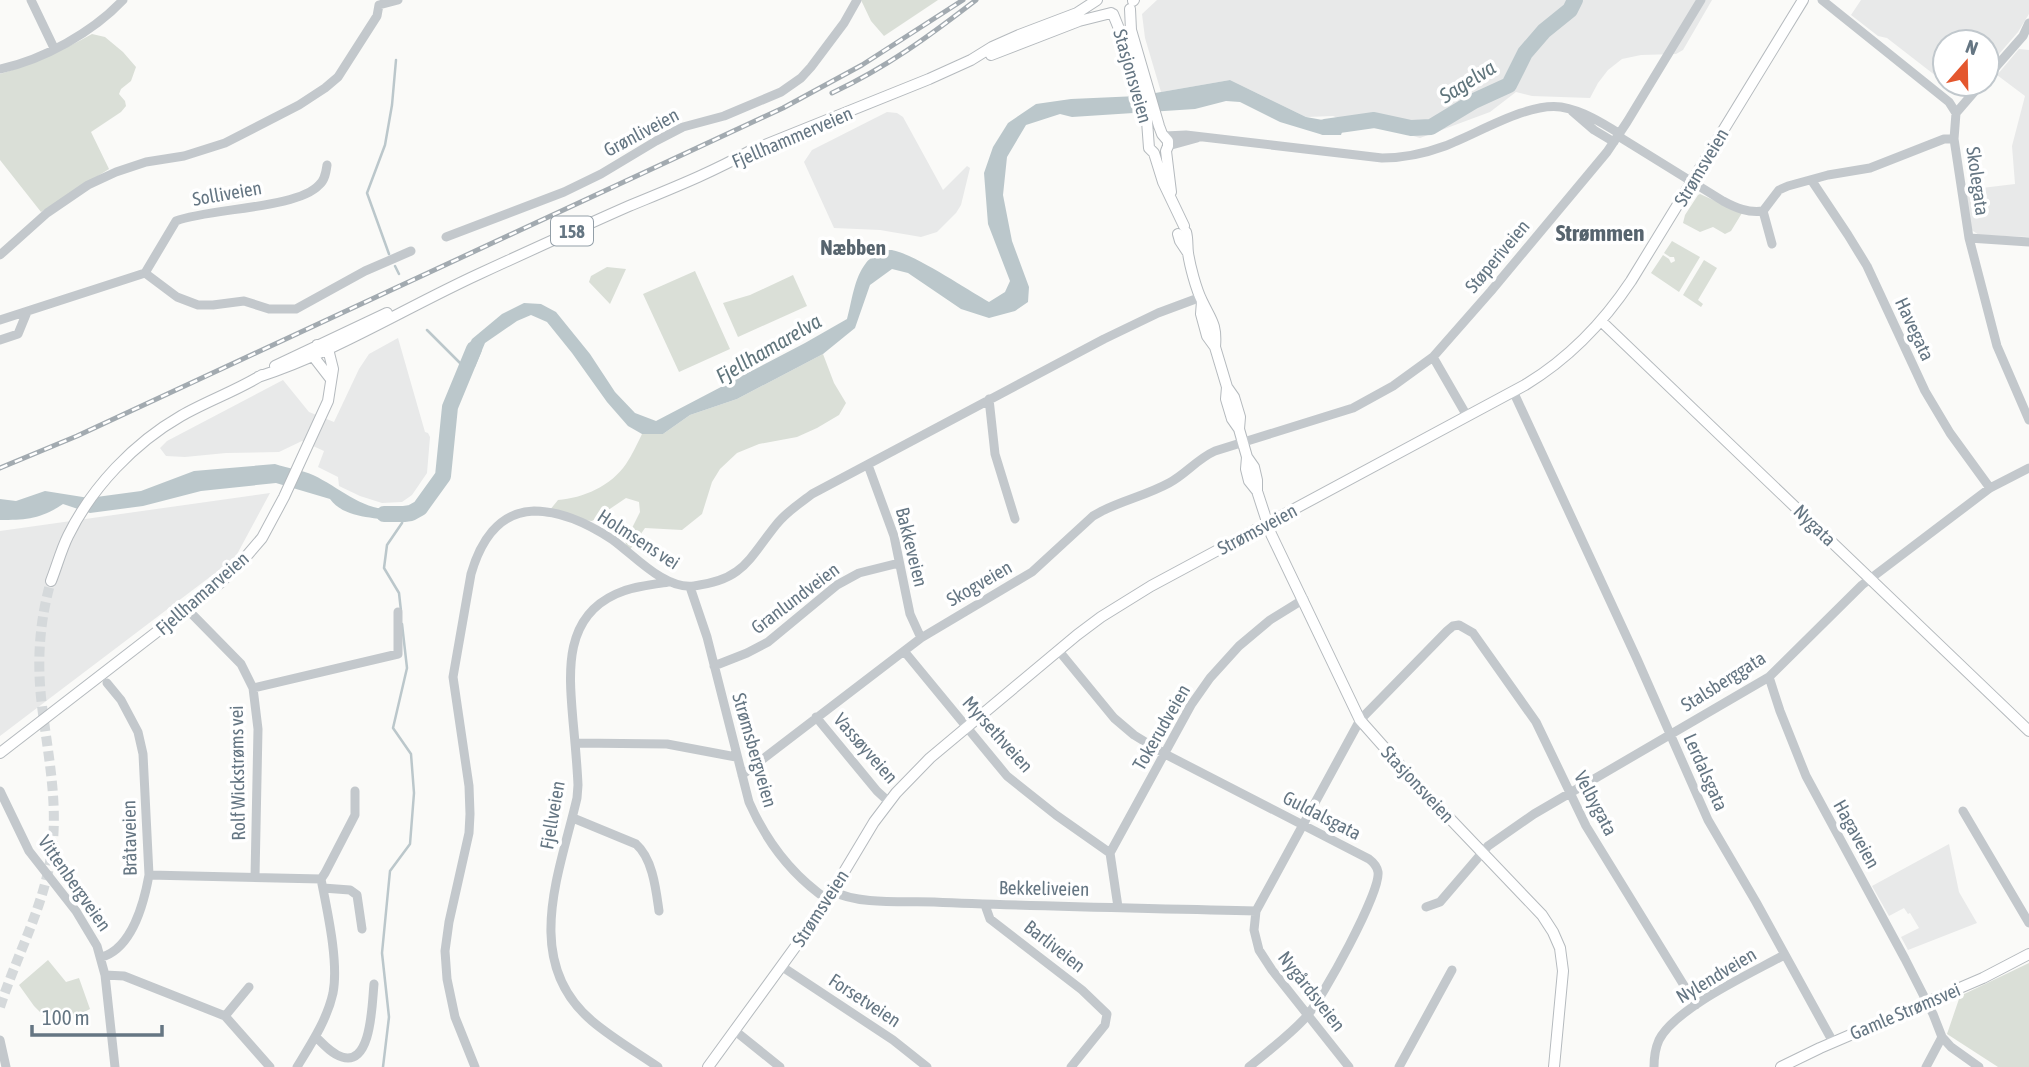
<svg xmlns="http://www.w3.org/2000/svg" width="2029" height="1067" font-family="'Asap Condensed',sans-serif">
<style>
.built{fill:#e8e9e9}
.green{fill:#dadfd7}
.water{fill:#bbc7cb}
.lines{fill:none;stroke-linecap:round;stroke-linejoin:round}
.stream{stroke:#bbc7cb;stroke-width:2.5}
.river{stroke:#bbc7cb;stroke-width:16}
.major-tunnel{stroke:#d5d9db;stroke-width:10;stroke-dasharray:10 5;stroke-linecap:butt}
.major-casing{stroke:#b5babe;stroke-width:12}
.minor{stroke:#c3c8cc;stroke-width:9}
.major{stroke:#fff;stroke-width:10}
.rail-casing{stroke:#a2aab0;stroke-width:5}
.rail{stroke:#fff;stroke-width:2.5;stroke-dasharray:8;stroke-linecap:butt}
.labels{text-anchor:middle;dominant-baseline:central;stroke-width:7;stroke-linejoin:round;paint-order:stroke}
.shield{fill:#fff;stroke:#939fa8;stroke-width:2}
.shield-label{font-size:18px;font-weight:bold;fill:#657683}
.street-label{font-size:19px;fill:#657683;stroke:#fff}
.water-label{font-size:21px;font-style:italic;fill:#60757c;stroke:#fff}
.neighbourhood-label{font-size:21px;font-weight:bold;fill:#57646e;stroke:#fff}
.quarter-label{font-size:23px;font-weight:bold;fill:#57646e;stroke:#fff}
</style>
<rect width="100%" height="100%" fill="#fafaf8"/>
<path class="built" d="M 1157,0 L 1712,0 L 1683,50 L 1676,54 L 1641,55 L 1622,59 L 1608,70 L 1598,83 L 1590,98 L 1532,96 L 1516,92 L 1490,112 L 1420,138 L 1369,123 L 1345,121 L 1333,116 L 1306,117 L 1230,80 L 1161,92 L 1145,38 L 1142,14 Z
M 1861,0 L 2029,0 L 2029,14 L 2018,32 L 1987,68 L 1987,42 L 1945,42 L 1945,83 L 1887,38 L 1878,36 L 1851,15 Z
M 2019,49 L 2029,50 L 2029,237 L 1979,235 L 1970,229 L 1965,190 L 2015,184 L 2012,146 L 2025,96 L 1997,75 Z
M 887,112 L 897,113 L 903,117 L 943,190 L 967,166 L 970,168 L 961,205 L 956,213 L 937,232 L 921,237 L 880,230 L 834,228 L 804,162 L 812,150 Z
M 398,338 L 425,432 L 428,433 L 430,437 L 427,473 L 412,495 L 402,502 L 382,503 L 360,496 L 339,486 L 338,477 L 318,467 L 324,451 L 302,441 L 279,452 L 226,453 L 185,457 L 166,456 L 160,448 L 167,441 L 283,380 L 309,412 L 334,422 L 359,369 L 369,354 Z
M 270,493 L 235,558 L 0,736 L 0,531 Z
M 1949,844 L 1959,892 L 1977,923 L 1908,950 L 1901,937 L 1919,928 L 1910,913 L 1908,914 L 1904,908 L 1889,916 L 1872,886 Z"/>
<path class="green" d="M 861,0 L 938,0 L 884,36 L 871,21 Z
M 92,34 L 105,37 L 123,52 L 136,67 L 131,81 L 121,89 L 119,94 L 125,101 L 126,106 L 121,112 L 91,132 L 109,169 L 41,212 L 0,160 L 0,74 C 34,64 61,51 92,34 Z
M 1700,194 L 1742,213 L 1731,231 L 1725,234 L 1713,227 L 1700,232 L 1683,223 L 1685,215 L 1698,195 Z
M 1672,241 L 1700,257 L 1679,292 L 1651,273 L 1663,255 L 1669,259 L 1671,263 L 1675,261 L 1674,257 L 1670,257 L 1664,253 Z
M 1704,260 L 1717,268 L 1698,300 L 1703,304 L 1701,307 L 1683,295 Z
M 607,267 L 626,269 L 610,304 L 589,282 L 591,276 Z
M 695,271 L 730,349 L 679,372 L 643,294 Z
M 793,275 L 807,306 L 738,337 L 723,303 L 750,295 Z
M 823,354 L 834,383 L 846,403 L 839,415 L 817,428 L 797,437 L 759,444 L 737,453 L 720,469 L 712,482 L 702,514 L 682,530 L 645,528 L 629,551 L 625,542 L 640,512 L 639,502 L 626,498 L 592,521 L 545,516 L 558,500 C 583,498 611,486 626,464 C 632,455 637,444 642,434 L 663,434 L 690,415 L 737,399 Z
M 48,960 L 66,982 L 79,978 L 90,1009 L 55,1027 L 34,1006 L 19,985 Z
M 2029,963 L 2029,1067 L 1998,1067 L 1947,1034 L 1960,996 Z"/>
<path class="water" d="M 1230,80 L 1306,117 L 1345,124 L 1341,135 L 1323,135 L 1280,122 L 1240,102 L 1226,101 L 1195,109 L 1072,117 L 1060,114 L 1026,125 L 1007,157 L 1003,195 L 1012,241 L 1029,287 L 1028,302 L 1015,311 L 989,318 L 961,309 L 908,273 L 892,269 L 870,285 L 855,328 L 823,354 L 737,399 L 690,415 L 663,434 L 642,434 L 628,426 L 607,402 L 572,353 L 547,322 L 531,315 L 517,321 L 485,343 L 475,367 L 465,368 L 465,353 L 472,339 L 502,314 L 524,303 L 541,304 L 556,312 L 590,354 L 615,392 L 635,413 L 656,421 L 805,343 L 847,319 C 852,301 854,278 866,263 C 869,258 883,250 889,250 C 905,248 971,292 989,302 L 1005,292 L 1010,281 L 988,224 L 984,173 L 993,147 L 1008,123 L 1036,104 L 1071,99 L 1138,96 Z
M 275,464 C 287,468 302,470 313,475 C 343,489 368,517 404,507 L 401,521 C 379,518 344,519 330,499 L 276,483 L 201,491 L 143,506 L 90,513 L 63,504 C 41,519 26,520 0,520 L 0,499 L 16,501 L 45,491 L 89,498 L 141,491 L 194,471 Z"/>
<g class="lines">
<path class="stream" d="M 389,254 L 367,193 L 385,145 L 392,105 L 396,60
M 395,266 L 399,274
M 427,330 L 465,368
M 401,611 L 399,593 L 384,568 L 387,545 L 402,523 L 404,514
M 383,1067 L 389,1017 L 382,953 L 390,871 L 410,844 L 414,793 L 411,754 L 393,728 L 407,668 L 402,624"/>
<path class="river" d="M 1325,127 L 1374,120 L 1411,128 L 1431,127 L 1474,101 L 1509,85 L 1525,53 L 1544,31 L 1570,10 L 1575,0
M 384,514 L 404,514 L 411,513 L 420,508 L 443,476 L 450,407 L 474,349"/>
<path class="major-tunnel" d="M 0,1007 C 18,951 48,900 53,840 C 57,792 46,744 41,697 C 37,657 40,619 51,581"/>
<g class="major-casing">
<path id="major" d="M 1133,1 L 1134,0
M 1130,9 L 1131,30 L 1159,126 L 1162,134 L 1168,141 L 1168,146 L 1166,151 L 1171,192
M 1113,14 L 1124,41 L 1147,121 L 1149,148 L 1154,153 L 1163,182 L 1184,226
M 991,55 L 1079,21 L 1111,13
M 742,160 L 821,128
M 1186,232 C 1188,239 1187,246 1188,253 C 1190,266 1196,289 1202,301 C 1211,320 1217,324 1215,347
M 1178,234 L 1180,241 L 1188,253
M 1202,301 L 1201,314 L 1207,336 L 1215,347 L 1227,387 L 1234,397 L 1240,417 L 1239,429
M 1601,321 L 2029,731
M 315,352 L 313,356 L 330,378
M 275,366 L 387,313
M 258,377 C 335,352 405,308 479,274 C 529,251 579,228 629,206 C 670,189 711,173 750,151 L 929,79 L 971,60 L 992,47 L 1019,35 L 1077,13 L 1097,0
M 1227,387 L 1226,399 L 1232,419 L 1239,429 L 1247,457 L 1254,467 L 1257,480 L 1257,491
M 1247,457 L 1246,469 L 1249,481 L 1257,491 L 1271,534 L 1360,720 L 1415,782 L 1542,915 L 1553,932 L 1560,948 L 1563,971 L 1554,1067
M 51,581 C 57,566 61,550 68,536 C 92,487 134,443 181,416 C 207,401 236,391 262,375
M 0,753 L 220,583 L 244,559 L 262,538 L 284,497 L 328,401 L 333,369 L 328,349 L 317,345
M 708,1067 L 817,917 L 874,822 L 896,793 L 930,758 L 1077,635 L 1101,617 L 1151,586 L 1525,385 C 1568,359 1603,323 1631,281 L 1803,0
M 1781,1067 L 1820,1048 L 1983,978 L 2029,954"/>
</g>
<path class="minor" d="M 31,0 L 54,48
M 1822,0 L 1949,102 L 1956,113 L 1954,139 L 1969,238 L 1997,346 L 2029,420
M 379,5 L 398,0
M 0,69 C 43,60 93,32 123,0
M 1987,77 L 2023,36 L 2029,23
M 1572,111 L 1594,130 L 1614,142
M 1956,113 L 1981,84
M 1165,136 L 1186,135 L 1382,158 C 1403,158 1426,153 1445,146 C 1477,134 1528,102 1561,107 C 1583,111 1601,122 1620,134
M 1618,136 L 1723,201 C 1736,208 1748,213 1763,211 L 1779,190 L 1788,186 L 1828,175 L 1870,168 L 1944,139 L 1954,139
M 1168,146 L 1197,138
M 1812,181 L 1848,235 L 1867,266 L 1925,391 L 1950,433 L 1990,488
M 1763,211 L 1772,244
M 446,237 L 564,192 L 601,174 L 656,141 L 683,127 L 724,116 L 781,92 L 801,78 L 811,67 L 844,23 L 857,0
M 1969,238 L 2029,242
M 0,255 L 47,213 L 88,185 L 116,172 L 146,162 L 184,156 L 225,143 L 299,105 L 325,88 L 338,77 L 377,16 L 379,5
M 145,273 L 176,221 C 209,208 297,209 319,185 C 325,180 326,172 327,165
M 0,320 L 145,273 L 177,297 L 198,305 L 213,305 L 244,301 L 269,309 L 296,309 L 365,271 L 411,251
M 0,340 L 18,334 L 27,312
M 1433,357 L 1467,416
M 1513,391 L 1637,659 L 1708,820 L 1756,902 L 1833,1042
M 989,399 L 995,454 L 1015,519
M 868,465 L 894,536 L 910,614 L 921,638
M 690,587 L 707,637 L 749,802 C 766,841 793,876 828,900
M 187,609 L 241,664 L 253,688 L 258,729 L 255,877
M 904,651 L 1007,776 L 1056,815 L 1110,853
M 1059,651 L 1114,718 L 1134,735 L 1165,754 L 1369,859 C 1373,862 1377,866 1378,872 C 1381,892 1322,999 1306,1017 C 1290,1035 1268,1051 1249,1067
M 714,666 L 747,653 L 768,642 L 837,585 L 859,573 L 899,563
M 1769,677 L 1780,711 L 1806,776 L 1905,959 L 1933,1014 L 1942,1037 L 1951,1047 L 1979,1067
M 253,688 L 398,654 L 398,612
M 816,717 L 877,791 L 889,802
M 576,743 L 667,744 L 736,757
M 742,775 L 921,638 L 1032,572 L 1093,516 L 1102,511 C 1124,500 1147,495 1169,483 C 1186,474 1197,459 1215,451 L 1353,408 L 1393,386 L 1433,357 L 1491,291 L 1607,152 L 1627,122 L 1701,0
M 0,791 L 29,851 L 76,911 L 97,946 L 105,975 L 115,1067
M 1963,811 L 2029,923
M 573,818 L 636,844 C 653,859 656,890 659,911
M 149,875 L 321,879
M 323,888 L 350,890 L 357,895 L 362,929
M 833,891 C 857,905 905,901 934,902 C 1041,907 1149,908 1256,911
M 985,905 L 990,919 L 1082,990 L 1107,1014 L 1105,1025 L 1071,1067
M 1118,907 L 1110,853 L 1191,705 L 1210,678 L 1239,646 L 1270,620 L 1304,599
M 1426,907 L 1440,902 L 1488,846 L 1534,814 L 1769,677 L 1862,585 L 1990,488 L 2029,468
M 102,957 C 132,948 144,903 149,875 L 143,754 L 138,732 L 121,700 L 107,683
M 781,966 L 893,1040 L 927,1067
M 105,975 L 124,976 L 225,1016 L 270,1067
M 225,1016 L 249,987
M 734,1030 L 780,1067
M 316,1037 C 323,1044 332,1054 342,1057 C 372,1067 372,1002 374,984
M 0,1040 L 6,1067
M 297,1067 C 311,1044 327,1020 333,993 C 339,962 327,910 321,879 L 325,873 L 355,815 L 355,791
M 475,1067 L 455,1017 L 447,979 L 445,951 L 449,922 L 469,833 L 470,814 L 469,786 L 453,677 L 471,574 C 480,543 498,512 534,511 C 563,511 589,524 613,540 C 635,556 665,590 694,586 C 743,580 748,560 776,525 C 786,512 799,504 812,494 L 1104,339 L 1158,313 L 1201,297
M 658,1067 C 636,1052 612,1038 592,1021 C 521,961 560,872 577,798 L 578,785 C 577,763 575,742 573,721 C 569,673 563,618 616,594 C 633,586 651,585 668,582
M 1349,1067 L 1272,970 L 1259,950 L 1254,930 L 1256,911 L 1360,720 L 1447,631 L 1453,626 L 1459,625 L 1473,633 L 1536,722 L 1586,826 L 1696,1005
M 1399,1067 L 1452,970
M 1654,1067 C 1654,1058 1655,1049 1659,1040 C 1675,1008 1752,973 1784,955
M 1926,1067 L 1942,1037"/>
<use href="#major" class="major"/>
<g class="rail-casing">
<path id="rail" d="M 832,93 C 887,67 928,37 976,0
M 0,468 L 77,436 L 783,108 L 862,65 L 963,0"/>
</g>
<use href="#rail" class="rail"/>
</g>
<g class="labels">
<rect class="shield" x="551" y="216.5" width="42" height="29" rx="5"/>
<g class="shield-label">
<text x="572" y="231">158</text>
</g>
<g class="street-label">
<text transform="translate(1133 76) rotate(74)">Stasjonsveien</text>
<text transform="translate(641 132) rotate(-28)">Grønliveien</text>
<text transform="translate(792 137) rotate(-23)">Fjellhammerveien</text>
<text transform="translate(1701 167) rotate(-59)">Strømsveien</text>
<text transform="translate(1978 181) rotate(82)">Skolegata</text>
<text transform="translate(227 193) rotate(-10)">Solliveien</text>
<text transform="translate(1497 256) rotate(-50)">Støperiveien</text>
<text transform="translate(1915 329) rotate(65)">Havegata</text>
<text transform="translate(1815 525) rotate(44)">Nygata</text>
<text transform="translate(1257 529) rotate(-28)">Strømsveien</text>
<text transform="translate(639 539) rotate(33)">Holmsens vei</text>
<text transform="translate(912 547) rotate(76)">Bakkeveien</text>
<text transform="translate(979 583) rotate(-30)">Skogveien</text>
<text transform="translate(202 593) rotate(-41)">Fjellhamarveien</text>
<text transform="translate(795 598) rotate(-37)">Granlundveien</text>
<text transform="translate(1723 681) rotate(-32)">Stalsberggata</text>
<text transform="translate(1161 727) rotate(-60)">Tokerudveien</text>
<text transform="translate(998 734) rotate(48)">Myrsethveien</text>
<text transform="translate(866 748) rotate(49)">Vassøyveien</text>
<text transform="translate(755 750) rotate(74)">Strømsbergveien</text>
<text transform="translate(1706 772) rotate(66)">Lerdalsgata</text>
<text transform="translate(237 773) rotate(-91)">Rolf Wickstrøms vei</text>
<text transform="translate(1418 784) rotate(47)">Stasjonsveien</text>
<text transform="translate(1596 803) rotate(62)">Velbygata</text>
<text transform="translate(552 815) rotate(-80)">Fjellveien</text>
<text transform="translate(1322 815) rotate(27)">Guldalsgata</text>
<text transform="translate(1857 834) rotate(61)">Hagaveien</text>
<text transform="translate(129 838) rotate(-91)">Bråtaveien</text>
<text transform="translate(75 883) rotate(55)">Vittenbergveien</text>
<text transform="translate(1044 888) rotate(1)">Bekkeliveien</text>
<text transform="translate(820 908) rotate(-57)">Strømsveien</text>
<text transform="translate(1055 946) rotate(38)">Barliveien</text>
<text transform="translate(1716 975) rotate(-31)">Nylendveien</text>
<text transform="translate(1312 991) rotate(52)">Nygårdsveien</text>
<text transform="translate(865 1000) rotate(33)">Forsetveien</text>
<text transform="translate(1905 1011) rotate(-23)">Gamle Strømsvei</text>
</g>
<g class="water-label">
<text transform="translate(1467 81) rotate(-32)">Sagelva</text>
<text transform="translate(768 348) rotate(-30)">Fjellhamarelva</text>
</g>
<g class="neighbourhood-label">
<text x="853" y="247">Næbben</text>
</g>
<g class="quarter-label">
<text x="1600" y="233">Strømmen</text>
</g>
</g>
<g transform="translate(1966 63) rotate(20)"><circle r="33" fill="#ffffff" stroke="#c1c8cd" stroke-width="2"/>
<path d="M0-5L12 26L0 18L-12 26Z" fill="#e4572e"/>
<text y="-10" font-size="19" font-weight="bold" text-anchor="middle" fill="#657683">N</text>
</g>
<path d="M32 1025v10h130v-10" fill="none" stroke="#657683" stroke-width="3.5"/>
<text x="42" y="1025" font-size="21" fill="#657683" stroke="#ffffff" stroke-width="5" paint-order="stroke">100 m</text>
</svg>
